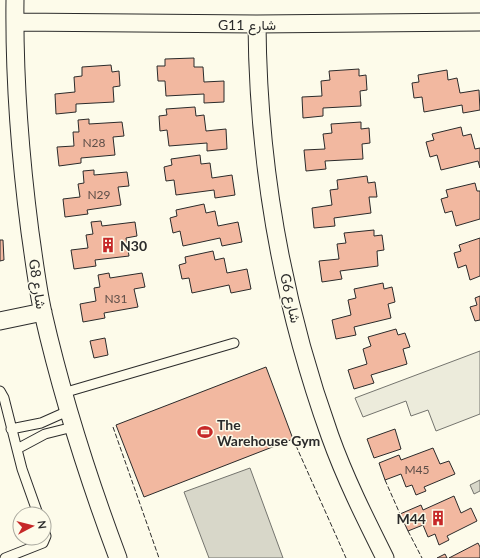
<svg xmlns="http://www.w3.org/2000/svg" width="480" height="558" font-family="Lato,Vazirmatn,sans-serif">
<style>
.green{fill:#ecebdb;stroke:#74746e}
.water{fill:#d8d7c9;stroke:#74746e}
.building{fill:#f2b8a0;stroke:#2b2b2b}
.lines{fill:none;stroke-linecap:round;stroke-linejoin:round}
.lane-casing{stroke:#2b2b2b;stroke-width:11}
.street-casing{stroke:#2b2b2b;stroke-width:19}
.lane{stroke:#fdfbea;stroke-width:9}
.street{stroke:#fdfbea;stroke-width:17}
.fence{stroke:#2b2b2b;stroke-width:1;stroke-dasharray:5 2;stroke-linecap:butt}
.labels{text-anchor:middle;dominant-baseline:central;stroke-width:3;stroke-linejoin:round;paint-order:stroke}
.number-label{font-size:12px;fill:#5d4e48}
.street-label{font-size:14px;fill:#2b2b2b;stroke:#fdfbea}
.poi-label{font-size:14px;font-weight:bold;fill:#2b2b2b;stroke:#fdfbea;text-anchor:start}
</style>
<rect width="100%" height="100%" fill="#fdfbea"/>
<path class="green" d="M 480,351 L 480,414 L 436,431 L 428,410 L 411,416 L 406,401 L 363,417 L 355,398 Z"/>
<path class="water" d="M 250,468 L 283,558 L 209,558 L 184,492 Z
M 480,480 L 480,491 L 474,494 L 470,485 Z"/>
<path class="building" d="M 194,58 L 194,67 L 203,67 L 204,82 L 224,81 L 224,102 L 204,103 L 204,94 L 166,96 L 165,81 L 158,81 L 157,66 L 165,66 L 165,59 Z
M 111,65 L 112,72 L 119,71 L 120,86 L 113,87 L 114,102 L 76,104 L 76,112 L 56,114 L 55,94 L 75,92 L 74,77 L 82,76 L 82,67 Z
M 359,69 L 359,76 L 366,75 L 367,90 L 360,91 L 361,106 L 323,108 L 323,116 L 303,118 L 302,97 L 322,96 L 321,81 L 330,80 L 329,71 Z
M 447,70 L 448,80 L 457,78 L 460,93 L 479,90 L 480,110 L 463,113 L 462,105 L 424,112 L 422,97 L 414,98 L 412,83 L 419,82 L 418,75 Z
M 195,107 L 196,116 L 204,115 L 206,131 L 226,129 L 227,149 L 207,151 L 207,143 L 169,146 L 167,130 L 160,131 L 159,116 L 167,115 L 166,109 Z
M 89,119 L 89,124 L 122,122 L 124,136 L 113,137 L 115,155 L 81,158 L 81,163 L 59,166 L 57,147 L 74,146 L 73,132 L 79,132 L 78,120 Z
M 361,122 L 361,129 L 369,128 L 370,143 L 362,144 L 363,159 L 325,161 L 326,169 L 306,171 L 304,150 L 325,149 L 323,134 L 332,133 L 331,124 Z
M 461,127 L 463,136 L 471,134 L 475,149 L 480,148 L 480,168 L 478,161 L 441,170 L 437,155 L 430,157 L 426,142 L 434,140 L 432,134 Z
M 200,155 L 201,164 L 210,163 L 212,178 L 232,175 L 235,195 L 215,198 L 214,190 L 176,195 L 174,180 L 166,181 L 164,167 L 172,165 L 171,159 Z
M 94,170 L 94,175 L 127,172 L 129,186 L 118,187 L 121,205 L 87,210 L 88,214 L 65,217 L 63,199 L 80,197 L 78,184 L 84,183 L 83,171 Z
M 367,176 L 368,183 L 375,182 L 377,197 L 369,197 L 371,213 L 334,218 L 335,226 L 314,228 L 312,208 L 332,205 L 330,190 L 338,189 L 337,180 Z
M 475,183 L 477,191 L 480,191 L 480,219 L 456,226 L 452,211 L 445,213 L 441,199 L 448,197 L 446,190 Z
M 204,204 L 206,213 L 215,211 L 218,226 L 238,222 L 242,242 L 222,246 L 220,238 L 183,246 L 180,231 L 173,233 L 170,218 L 177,216 L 176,210 Z
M 101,221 L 102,226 L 135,222 L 137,236 L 126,238 L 129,256 L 95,260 L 96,266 L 74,269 L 71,250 L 88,248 L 86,235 L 93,234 L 91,222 Z
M 374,230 L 374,236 L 382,235 L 384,250 L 377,251 L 378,266 L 340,271 L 342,279 L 322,282 L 319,261 L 339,259 L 337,244 L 346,243 L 344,233 Z
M 480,238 L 480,276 L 470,280 L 466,265 L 458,268 L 454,253 L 461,251 L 459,245 Z
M 0,240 L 3,240 L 4,260 L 0,261 Z
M 213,251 L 215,260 L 224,258 L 227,273 L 247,269 L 251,289 L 231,293 L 229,285 L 192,293 L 189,278 L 182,279 L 179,265 L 186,263 L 185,257 Z
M 109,273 L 110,278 L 142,273 L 145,287 L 134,289 L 138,307 L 104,313 L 105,318 L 83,322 L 80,304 L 96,301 L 94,288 L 100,287 L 98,275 Z
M 383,283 L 384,289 L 392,287 L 395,302 L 388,304 L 391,318 L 354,327 L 356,335 L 336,339 L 332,320 L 351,315 L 348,300 L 356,298 L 354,289 Z
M 480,296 L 480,320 L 475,321 L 470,307 L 477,305 L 475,298 Z
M 396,329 L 398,335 L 405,333 L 410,347 L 403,349 L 407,364 L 371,375 L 374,383 L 354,389 L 348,370 L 367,364 L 363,349 L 371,346 L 368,337 Z
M 105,338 L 108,355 L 94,358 L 90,341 Z
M 266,367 L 293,439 L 144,497 L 116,425 Z
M 395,429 L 401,449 L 374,458 L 367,439 Z
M 433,448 L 440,464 L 449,461 L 455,474 L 424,487 L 426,491 L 416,495 L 412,485 L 406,487 L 401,474 L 385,480 L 379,463 L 399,455 L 401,460 Z
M 454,496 L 461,513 L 471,508 L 477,521 L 447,536 L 449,540 L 439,545 L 435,534 L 428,537 L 423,525 L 408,531 L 400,514 L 421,505 L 423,510 Z
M 478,543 L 480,547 L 480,558 L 449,558 Z
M 445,554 L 447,558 L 437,558 Z"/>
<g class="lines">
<g class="lane-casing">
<path id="lane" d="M 0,391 L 4,398 L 22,469 L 38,514
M 63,393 L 234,343
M 11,429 L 41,423 L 68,411
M 17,449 L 45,434 L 73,427
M 5,558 L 43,543 L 46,536 L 44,530"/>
</g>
<g class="street-casing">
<path id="street" d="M 15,0 C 14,77 20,155 30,232 C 34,259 37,286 43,313 C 62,396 88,478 118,558
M 15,22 L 257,24 L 480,22
M 257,24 C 258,164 283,305 330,436 C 345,478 365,518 385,558
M 0,321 L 43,312"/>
</g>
<use href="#lane" class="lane"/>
<use href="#street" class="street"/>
<path class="fence" d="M 113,427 L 159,558
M 293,439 L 346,558
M 385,480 L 400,514
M 408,531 L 422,558"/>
</g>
<defs>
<g id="building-bare" transform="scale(1.2)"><path d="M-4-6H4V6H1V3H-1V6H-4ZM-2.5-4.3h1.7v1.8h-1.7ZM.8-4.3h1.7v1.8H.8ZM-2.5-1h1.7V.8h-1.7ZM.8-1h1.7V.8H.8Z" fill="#c62828" stroke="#fdfbea" stroke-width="2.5" paint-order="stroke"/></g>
<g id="stadium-bare" transform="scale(1.2)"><path d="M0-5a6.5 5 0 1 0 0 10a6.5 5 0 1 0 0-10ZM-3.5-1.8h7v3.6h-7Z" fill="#c62828" stroke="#fdfbea" stroke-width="2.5" paint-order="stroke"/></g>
</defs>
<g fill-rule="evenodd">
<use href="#building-bare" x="108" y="245"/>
<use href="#stadium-bare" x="205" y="432"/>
<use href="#building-bare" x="438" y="518"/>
</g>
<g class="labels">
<g class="number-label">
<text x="94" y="142">N28</text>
<text x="99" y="194">N29</text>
<text x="116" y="298">N31</text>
<text x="417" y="469">M45</text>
</g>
<g class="street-label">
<text x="247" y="24">G11 شارع</text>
<text transform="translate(38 284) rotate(81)">G8 شارع</text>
<text transform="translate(291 298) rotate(77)">G6 شارع</text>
</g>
<g class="poi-label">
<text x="120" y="245">N30</text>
<text x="217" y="424">The<tspan x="217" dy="16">Warehouse Gym</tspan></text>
<text x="426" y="518" text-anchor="end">M44</text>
</g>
</g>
<g transform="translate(32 526) rotate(83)"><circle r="19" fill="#fdfbea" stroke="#a9a89e"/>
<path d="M0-3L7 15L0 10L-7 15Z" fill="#c62828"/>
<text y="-6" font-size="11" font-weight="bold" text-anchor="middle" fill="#2b2b2b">N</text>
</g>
</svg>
